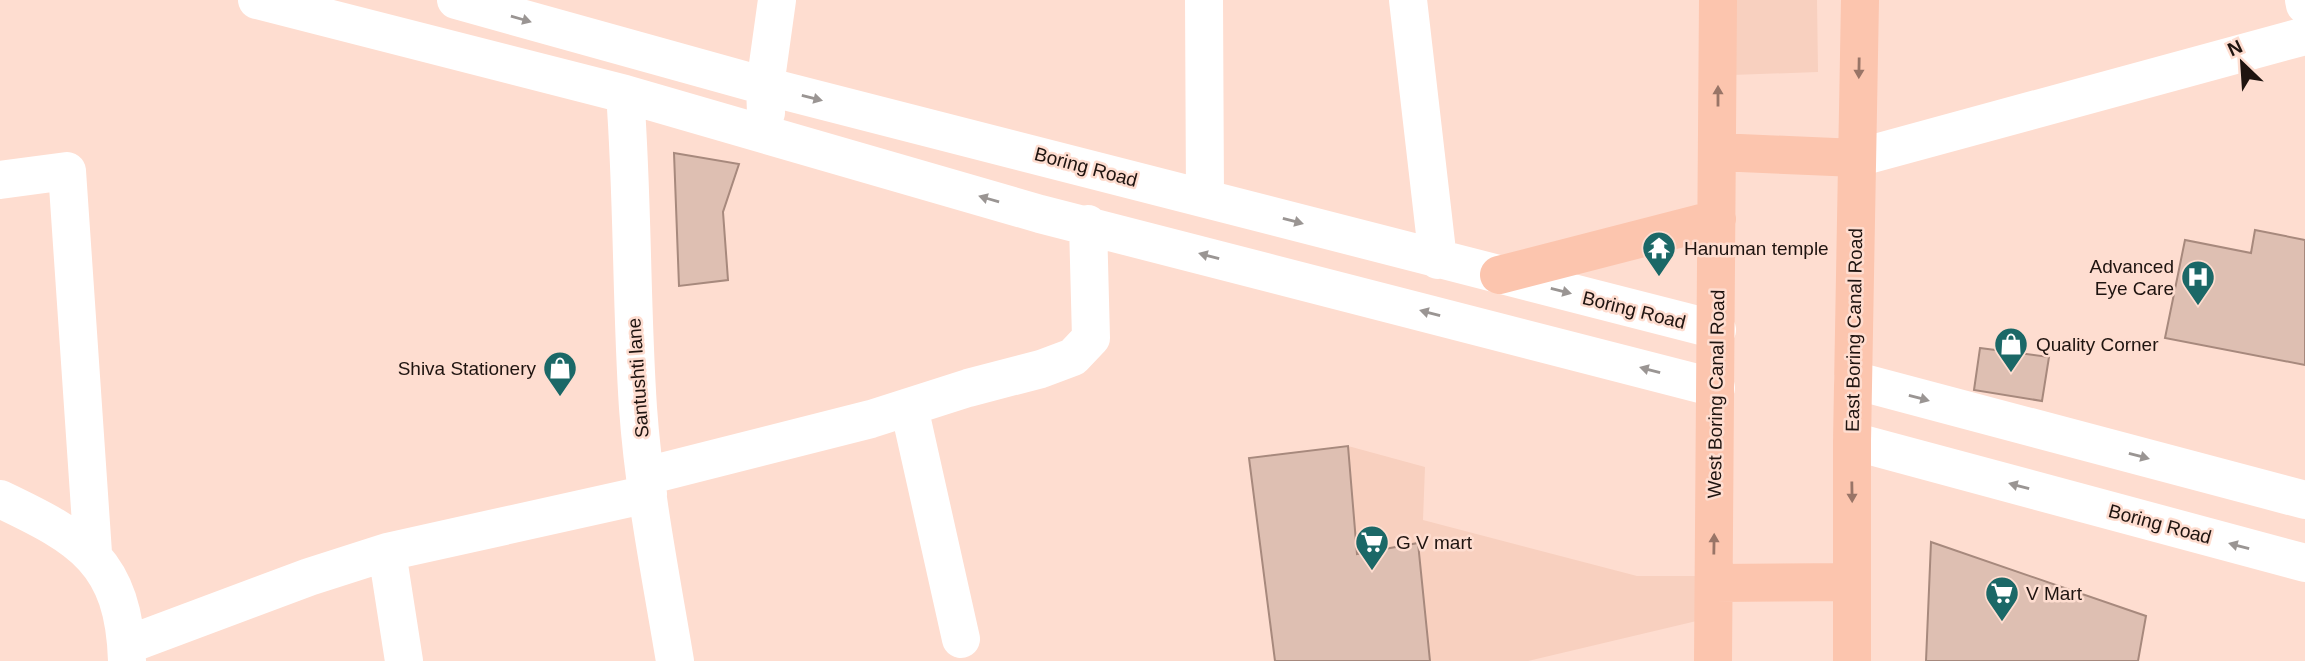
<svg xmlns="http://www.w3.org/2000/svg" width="2305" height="661" font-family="Helvetica,sans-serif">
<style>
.built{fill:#f8d0bf}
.building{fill:#debfb2;stroke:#a7897d;stroke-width:2}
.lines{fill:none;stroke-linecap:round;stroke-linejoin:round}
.minor{stroke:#fff;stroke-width:38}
.major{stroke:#fcc5ae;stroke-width:38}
.oneway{fill:#9a9593}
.oneway2{fill:#997567}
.labels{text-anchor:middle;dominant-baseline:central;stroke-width:5;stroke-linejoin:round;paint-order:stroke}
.street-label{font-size:19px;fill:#1f1410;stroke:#feddd0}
.poi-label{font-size:19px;fill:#1f1410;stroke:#feddd0;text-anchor:start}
</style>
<rect width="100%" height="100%" fill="#feddd0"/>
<path class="built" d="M 1733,0 L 1817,0 L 1818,72 L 1732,75 Z
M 1348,446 L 1425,467 L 1423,520 L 1637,576 L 1700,576 L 1705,619 L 1528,661 L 1275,661 L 1249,458 Z"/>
<path class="building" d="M 674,153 L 739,164 L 723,212 L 728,280 L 679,286 Z
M 2255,230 L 2305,240 L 2305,365 L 2165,338 L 2185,240 L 2251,253 Z
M 1980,348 L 2049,357 L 2042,401 L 1974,390 Z
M 1348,446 L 1357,554 L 1418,543 L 1430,661 L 1275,661 L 1249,458 Z
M 1931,542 L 2146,616 L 2138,661 L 1926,661 Z"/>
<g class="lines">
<path class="minor" d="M 257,0 L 625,94 L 1040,214 L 1716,388
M 456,0 L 765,86 L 1717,330
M 1204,0 L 1205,198
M 1408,0 L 1438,260
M 2304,0 L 2305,5
M 625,94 C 633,198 631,303 638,408 C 644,493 661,577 675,661
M 766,113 L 765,86 L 777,0
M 1857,158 L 2305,36
M 0,180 L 67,171 L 93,553
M 1853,380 L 2305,500
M 909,407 L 961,639
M 1852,441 L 2305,563
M 646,476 L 871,419 L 968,388 L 1041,369 L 1073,357 L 1091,338 L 1088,224
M 0,499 C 82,538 124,561 127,661
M 387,552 L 404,661
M 127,645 L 309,577 L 387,552 L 648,494"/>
<path class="major" d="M 1717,152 L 1857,158
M 1499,275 L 1717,219
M 1714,583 L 1852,582
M 1713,661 L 1718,0
M 1852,661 L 1852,441 L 1860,0"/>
</g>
<defs><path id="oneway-solid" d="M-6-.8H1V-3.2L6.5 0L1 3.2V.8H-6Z" transform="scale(1.75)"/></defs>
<g class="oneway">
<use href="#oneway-solid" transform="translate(521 19) rotate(16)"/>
<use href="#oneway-solid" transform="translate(812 98) rotate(14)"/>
<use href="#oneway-solid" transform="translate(989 199) rotate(-164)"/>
<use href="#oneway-solid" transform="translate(1293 221) rotate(15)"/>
<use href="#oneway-solid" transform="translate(1209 256) rotate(-165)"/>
<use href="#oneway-solid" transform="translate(1561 291) rotate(14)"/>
<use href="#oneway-solid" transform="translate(1430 313) rotate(-165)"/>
<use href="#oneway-solid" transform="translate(1650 370) rotate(-165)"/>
<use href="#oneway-solid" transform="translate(1919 398) rotate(15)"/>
<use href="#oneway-solid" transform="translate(2139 456) rotate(15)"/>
<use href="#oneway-solid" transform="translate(2019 486) rotate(-165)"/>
<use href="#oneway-solid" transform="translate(2239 546) rotate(-165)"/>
</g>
<g class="oneway2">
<use href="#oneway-solid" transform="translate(1859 68) rotate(91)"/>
<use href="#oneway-solid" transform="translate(1718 96) rotate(-90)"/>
<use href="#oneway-solid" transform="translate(1852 492) rotate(89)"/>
<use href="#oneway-solid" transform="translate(1714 544) rotate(-89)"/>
</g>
<defs>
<g id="temple-pin" transform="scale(1.75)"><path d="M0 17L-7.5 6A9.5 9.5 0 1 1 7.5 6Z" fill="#1b6867" stroke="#feddd0"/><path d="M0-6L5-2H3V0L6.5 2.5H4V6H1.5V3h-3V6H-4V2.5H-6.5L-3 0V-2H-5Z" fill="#fff"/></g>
<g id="hospital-pin" transform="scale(1.75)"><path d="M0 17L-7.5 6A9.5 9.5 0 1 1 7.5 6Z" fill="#1b6867" stroke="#feddd0"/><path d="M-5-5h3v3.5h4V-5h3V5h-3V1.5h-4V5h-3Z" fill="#fff"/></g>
<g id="shop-pin" transform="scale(1.75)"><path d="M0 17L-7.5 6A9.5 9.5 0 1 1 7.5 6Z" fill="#1b6867" stroke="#feddd0"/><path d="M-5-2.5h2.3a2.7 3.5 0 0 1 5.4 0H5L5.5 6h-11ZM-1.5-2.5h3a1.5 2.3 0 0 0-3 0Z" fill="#fff"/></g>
<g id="supermarket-pin" transform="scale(1.75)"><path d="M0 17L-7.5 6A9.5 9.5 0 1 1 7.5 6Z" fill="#1b6867" stroke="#feddd0"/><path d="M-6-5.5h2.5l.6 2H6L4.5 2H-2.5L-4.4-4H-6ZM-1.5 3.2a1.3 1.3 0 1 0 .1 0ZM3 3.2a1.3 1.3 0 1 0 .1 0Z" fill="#fff"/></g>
</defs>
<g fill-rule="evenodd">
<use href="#temple-pin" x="1659" y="248"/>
<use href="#hospital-pin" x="2198" y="277"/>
<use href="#shop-pin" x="2011" y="344"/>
<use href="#shop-pin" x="560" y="368"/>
<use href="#supermarket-pin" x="1372" y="542"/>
<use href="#supermarket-pin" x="2002" y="593"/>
</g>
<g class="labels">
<g class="street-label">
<text transform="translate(1086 167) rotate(15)">Boring Road</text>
<text transform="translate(1634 310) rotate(14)">Boring Road</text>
<text transform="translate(1854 330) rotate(-89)">East Boring Canal Road</text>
<text transform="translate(638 378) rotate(-94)">Santushti lane</text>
<text transform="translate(1716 394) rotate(-89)">West Boring Canal Road</text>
<text transform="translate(2160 524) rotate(15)">Boring Road</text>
</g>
<g class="poi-label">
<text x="1684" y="248">Hanuman temple</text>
<text x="2174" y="266" text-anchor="end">Advanced<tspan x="2174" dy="22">Eye Care</tspan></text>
<text x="2036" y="344">Quality Corner</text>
<text x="536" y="368" text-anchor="end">Shiva Stationery</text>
<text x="1396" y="542">G V mart</text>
<text x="2026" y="593">V Mart</text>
</g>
</g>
<g transform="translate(2242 63) rotate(335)" stroke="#feddd0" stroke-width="5" paint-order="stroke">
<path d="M0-5L12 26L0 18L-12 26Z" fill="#1f1410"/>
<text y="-10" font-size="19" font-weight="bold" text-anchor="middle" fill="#1f1410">N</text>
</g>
</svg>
